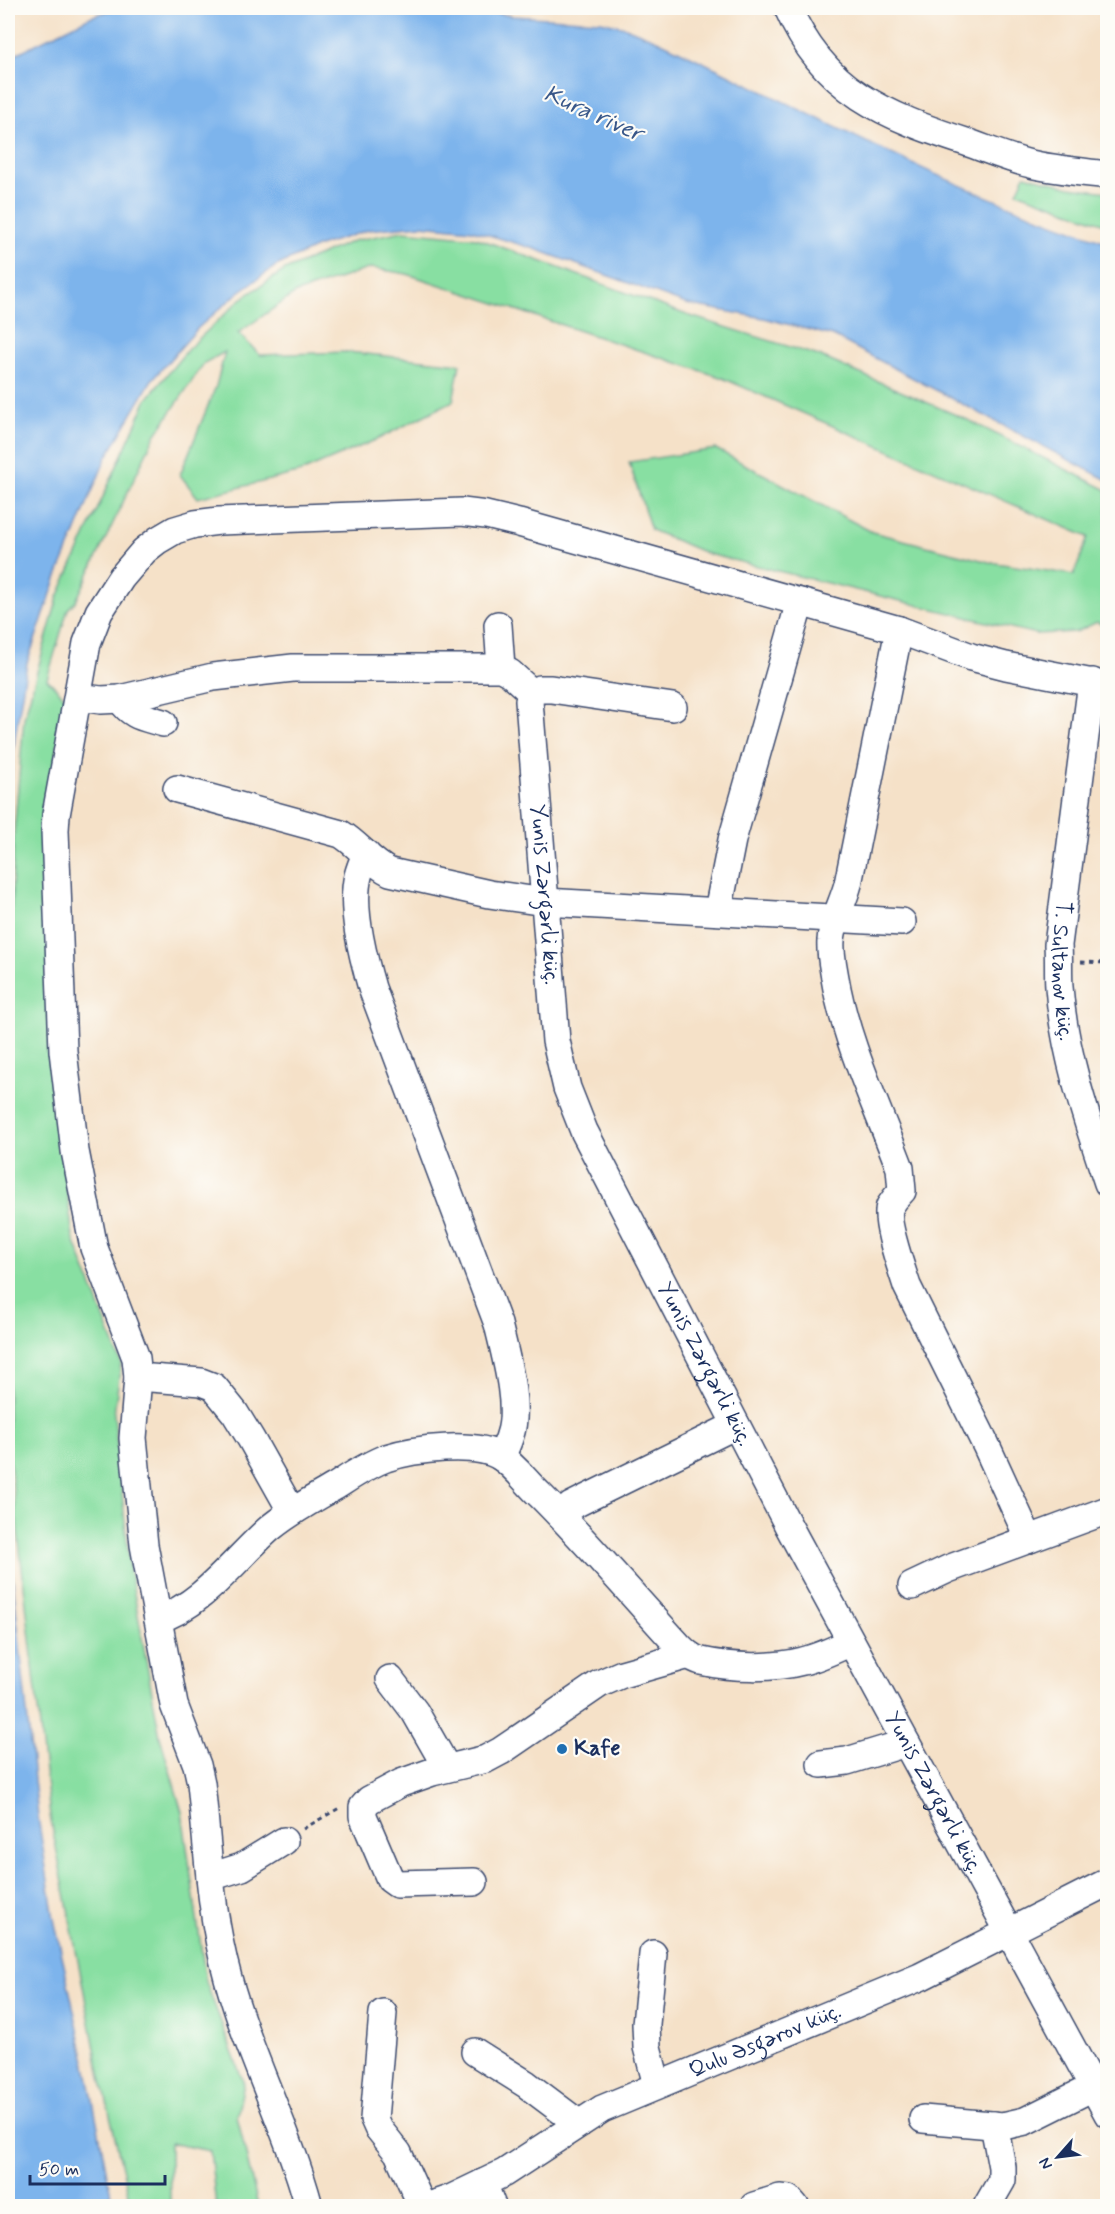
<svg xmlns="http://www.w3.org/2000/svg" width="1115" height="2214" font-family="Mynerve,sans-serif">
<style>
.green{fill:#88dfa2;stroke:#528780;stroke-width:1.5}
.water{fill:#7db4ec;stroke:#4c72a5;stroke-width:1.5}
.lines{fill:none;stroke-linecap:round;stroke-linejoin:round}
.minor-casing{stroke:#3c4a6e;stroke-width:30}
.path{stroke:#3c4a6e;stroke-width:3;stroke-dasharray:4.5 4.5;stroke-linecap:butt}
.minor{stroke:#fff;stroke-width:27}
.poi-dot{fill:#1f6fb2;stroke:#fdfcf7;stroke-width:2}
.labels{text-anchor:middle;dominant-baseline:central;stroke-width:4.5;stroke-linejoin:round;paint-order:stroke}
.street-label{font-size:22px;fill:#1b2f5e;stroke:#fdfcf7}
.poi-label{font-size:22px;font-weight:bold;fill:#1b2f5e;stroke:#fdfcf7;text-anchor:start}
.water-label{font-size:24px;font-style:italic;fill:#385789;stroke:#fdfcf7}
</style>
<rect width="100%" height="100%" fill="#fdfcf7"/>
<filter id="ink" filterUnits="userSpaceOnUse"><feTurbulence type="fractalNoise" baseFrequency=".0167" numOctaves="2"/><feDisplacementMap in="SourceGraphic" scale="12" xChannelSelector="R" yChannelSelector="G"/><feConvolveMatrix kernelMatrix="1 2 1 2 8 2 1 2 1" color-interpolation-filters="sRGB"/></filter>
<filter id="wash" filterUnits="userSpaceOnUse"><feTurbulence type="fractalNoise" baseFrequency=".008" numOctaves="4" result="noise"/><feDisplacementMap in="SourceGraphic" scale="24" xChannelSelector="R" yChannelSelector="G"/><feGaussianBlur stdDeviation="1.35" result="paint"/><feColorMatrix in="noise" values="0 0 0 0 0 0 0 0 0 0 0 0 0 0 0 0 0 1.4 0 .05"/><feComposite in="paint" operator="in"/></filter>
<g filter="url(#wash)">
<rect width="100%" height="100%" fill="#f5e1c8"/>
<path class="green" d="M 1025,175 L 1070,187 L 1107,192 L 1107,225 L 1017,192 Z
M 403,231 L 477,238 L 687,315 L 819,356 L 970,421 L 1107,490 L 1107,628 L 1097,622 L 1076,632 L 1036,634 L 708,554 L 651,530 L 629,462 L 716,449 L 872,532 L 989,562 L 1074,575 L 1088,537 L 720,377 L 407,274 L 371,268 L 296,293 L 238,333 L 260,355 L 348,352 L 460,364 L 453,401 L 380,438 L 301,472 L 198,498 L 180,475 L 216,386 L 225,352 L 204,363 L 154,437 L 76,601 L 68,609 L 47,679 L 66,698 L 42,832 L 64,1170 L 73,1237 L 121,1363 L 114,1414 L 130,1571 L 160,1737 L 182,1812 L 206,1982 L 244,2084 L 237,2116 L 258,2206 L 216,2206 L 210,2151 L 170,2143 L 170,2206 L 131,2206 L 97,2059 L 50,1816 L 8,1444 L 8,1013 L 14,833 L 24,718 L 58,597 L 147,399 L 188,349 L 241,299 L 285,270 L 353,241 Z"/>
<path class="water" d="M 118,8 L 472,8 L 512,16 L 601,21 L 625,27 L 657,40 C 805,110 951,191 1107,242 L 1107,480 L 833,336 L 764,318 L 686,304 L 532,248 L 472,230 L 421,225 L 368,230 L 319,246 L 276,266 L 239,292 L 198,328 L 151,381 L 106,458 L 56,579 L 27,663 L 15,738 L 8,805 L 8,58 L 90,17 Z
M 8,1534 L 38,1817 L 54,1919 L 89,2080 L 113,2206 L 8,2206 Z"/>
</g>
<g filter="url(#ink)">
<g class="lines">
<g class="minor-casing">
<g id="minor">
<path d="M 788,8 C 823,91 886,116 966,142 C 989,150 1012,160 1035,165 C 1059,170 1083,172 1108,175"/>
<path d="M 498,625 L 501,668"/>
<path d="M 899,630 L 848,884 C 843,903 832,922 831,941 C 830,953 833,966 835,978 C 846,1043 877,1106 900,1168 L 902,1191 C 898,1195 893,1201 890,1206 C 884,1220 902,1270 907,1286 L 986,1445 L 1029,1539"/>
<path id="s1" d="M 1092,682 L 1058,945 C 1059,959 1058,973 1059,987 C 1064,1054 1087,1120 1108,1183"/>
<path d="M 78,697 L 101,700 L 120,699 L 213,677 L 293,668 L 501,668 L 510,673 L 532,693"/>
<path d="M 120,699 C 132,717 144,717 163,723"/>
<path id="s2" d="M 673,707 L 551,689 L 540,689 L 532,693 L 529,701 L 556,1041 L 567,1088 L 584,1131 L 789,1527 L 1108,2114"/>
<path d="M 177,789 L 341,834 C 359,845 371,863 390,872 L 489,894 L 545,902 L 902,922"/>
<path d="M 366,854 C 363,861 360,868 358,876 C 350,908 363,957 372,988 L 498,1324 C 505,1354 520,1406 510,1435 C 508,1443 504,1450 501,1457"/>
<path d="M 718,911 L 732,840 L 800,602"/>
<path d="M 138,1377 L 201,1382 L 214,1387 L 235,1413 L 251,1439 L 292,1512"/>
<path d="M 561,1516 L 571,1506 L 585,1499 L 736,1425"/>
<path d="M 912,1586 L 948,1569 L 1108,1510"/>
<path d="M 158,1619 C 202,1606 235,1559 269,1529 C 289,1512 312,1500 334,1487 C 350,1477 367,1465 386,1458 C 413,1449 476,1441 501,1457 C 515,1466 527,1483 540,1495 C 588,1543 632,1595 678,1645 C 685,1652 691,1658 701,1661 C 732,1668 773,1669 803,1661 C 820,1657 836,1649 851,1642"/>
<path d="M 390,1679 L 415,1712 L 447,1768"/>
<path d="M 821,1764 L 847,1761 L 906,1743"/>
<path d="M 210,1877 L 242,1867 L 284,1841"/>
<path d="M 474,1882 L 397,1884 L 390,1879 L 363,1816 L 363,1807 L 369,1800 L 401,1783 L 432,1772 L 486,1759 L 501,1751 L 599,1684 L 622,1674 L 689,1655"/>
<path d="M 653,1954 L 646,2024 L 647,2047 L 657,2085"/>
<path d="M 383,2013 L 374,2119 L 378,2128 L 398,2153 L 422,2206"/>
<path d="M 475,2052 L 526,2084 L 578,2123"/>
<path d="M 923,2119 L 1003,2126 L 1025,2121 L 1093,2087"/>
<path d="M 483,2183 L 492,2206"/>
<path d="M 309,2206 C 288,2129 249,2055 228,1978 C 210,1914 208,1848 201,1783 L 197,1765 L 174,1705 L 144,1545 L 133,1438 L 138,1377 L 136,1358 L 94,1248 L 75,1151 L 63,1051 L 55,830 L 56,815 L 87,643 L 99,612 L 121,578 L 144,551 L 158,540 L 175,530 L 195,524 L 219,521 L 462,512 L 486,515 L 519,523 L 899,630 L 971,657 L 1006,666 L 1108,686"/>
<path id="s3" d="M 429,2206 L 452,2198 L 504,2173 L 602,2109 L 920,1977 L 1108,1882"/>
<path d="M 754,2206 L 780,2198 L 789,2199 L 795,2206"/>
<path d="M 987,2206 L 1002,2180 L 1002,2167 L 994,2125"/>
</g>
</g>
<path class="path" d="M 1081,962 L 1108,963
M 303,1829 L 341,1807"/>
<use href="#minor" class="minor"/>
</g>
</g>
<circle class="poi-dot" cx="562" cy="1749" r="6"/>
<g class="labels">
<g class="street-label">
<text stroke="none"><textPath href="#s2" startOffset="346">Yunis Zərgərli küç.</textPath></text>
<text stroke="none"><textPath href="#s1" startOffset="291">T. Sultanov küç.</textPath></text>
<text stroke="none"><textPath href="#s2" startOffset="850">Yunis Zərgərli küç.</textPath></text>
<text stroke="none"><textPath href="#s2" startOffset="1336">Yunis Zərgərli küç.</textPath></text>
<text stroke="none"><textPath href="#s3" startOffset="376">Qulu Əsgərov küç.</textPath></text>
</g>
<g class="poi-label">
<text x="574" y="1749">Kafe</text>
</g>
<g class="water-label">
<text transform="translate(593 114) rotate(24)">Kura river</text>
</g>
</g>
<rect width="1115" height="2214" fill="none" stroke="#fdfcf7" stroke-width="30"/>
<g transform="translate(1058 2157) rotate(242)" stroke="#fdfcf7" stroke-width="4.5" paint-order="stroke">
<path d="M0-4.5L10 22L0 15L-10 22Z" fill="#1b2f5e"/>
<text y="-9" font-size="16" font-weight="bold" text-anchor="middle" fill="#1b2f5e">N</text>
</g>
<path d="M30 2175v9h135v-9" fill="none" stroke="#1b2f5e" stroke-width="3"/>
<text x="39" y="2175" font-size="18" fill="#1b2f5e" stroke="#fdfcf7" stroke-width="4.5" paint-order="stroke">50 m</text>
</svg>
